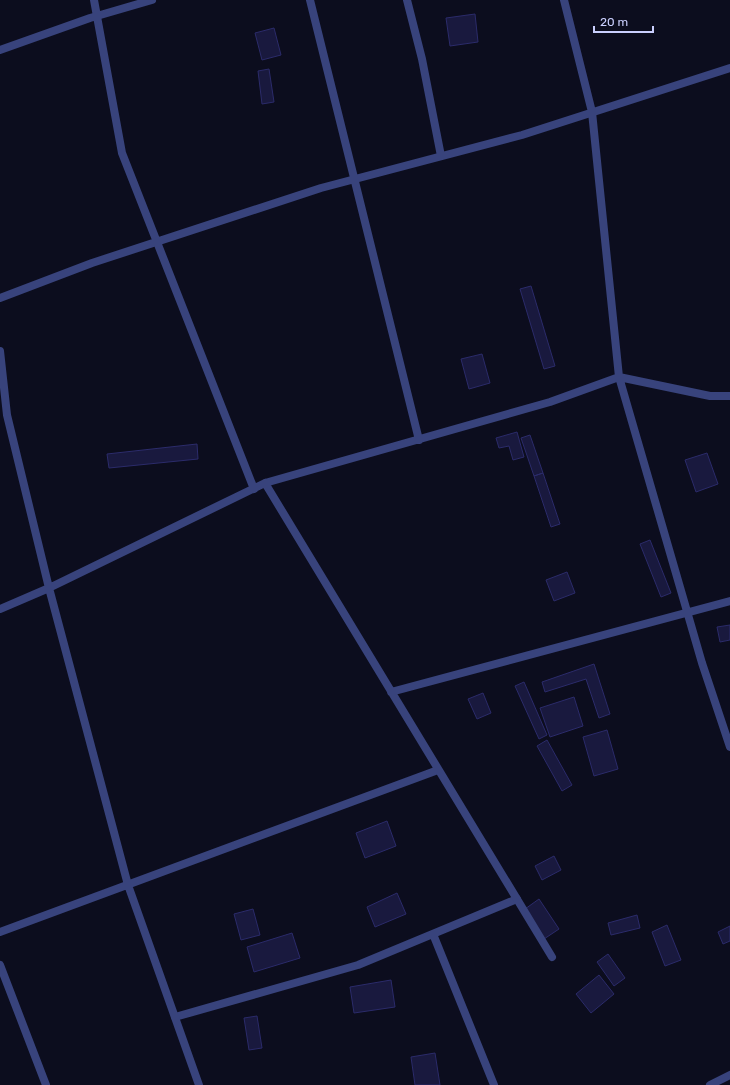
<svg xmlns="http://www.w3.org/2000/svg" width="730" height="1085" font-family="Rubik,sans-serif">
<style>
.building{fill:#19193e;stroke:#2b2b6a}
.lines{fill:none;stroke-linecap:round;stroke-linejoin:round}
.service{stroke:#38437c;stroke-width:8}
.minor{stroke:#38437c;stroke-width:8}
</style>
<rect width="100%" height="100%" fill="#0c0d1e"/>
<path class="building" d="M 475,14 L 478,42 L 450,46 L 446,18 Z
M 274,28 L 281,55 L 262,60 L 255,33 Z
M 269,69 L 274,102 L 262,104 L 258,71 Z
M 531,286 L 555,366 L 544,369 L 520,289 Z
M 482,354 L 490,383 L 469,389 L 461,359 Z
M 517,432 L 524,457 L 513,460 L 509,446 L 499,448 L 496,438 Z
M 530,435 L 543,473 L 534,476 L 521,438 Z
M 197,444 L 198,459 L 109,468 L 107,454 Z
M 707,453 L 718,484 L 696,492 L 685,460 Z
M 543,473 L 560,524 L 551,527 L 534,476 Z
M 650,540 L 671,593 L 661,597 L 640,544 Z
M 567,572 L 575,593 L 554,601 L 546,580 Z
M 730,625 L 730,640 L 720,642 L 717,627 Z
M 594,664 L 610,714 L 599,718 L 586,679 L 545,692 L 542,682 Z
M 524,682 L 547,735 L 539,739 L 515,686 Z
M 483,693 L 491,713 L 477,719 L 468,699 Z
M 574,697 L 583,726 L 550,737 L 540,708 Z
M 607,730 L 618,769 L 594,776 L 583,737 Z
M 547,740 L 572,785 L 562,791 L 537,746 Z
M 387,821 L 396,846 L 365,858 L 356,833 Z
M 554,856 L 561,870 L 542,880 L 535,866 Z
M 397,893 L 406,914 L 375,927 L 367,907 Z
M 539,899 L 559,929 L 544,939 L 525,909 Z
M 253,909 L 260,935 L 241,940 L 234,914 Z
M 637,915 L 640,928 L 611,935 L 608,923 Z
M 667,925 L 681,960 L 665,966 L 652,932 Z
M 730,926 L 730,941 L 723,944 L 718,932 Z
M 292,933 L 300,958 L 254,972 L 247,947 Z
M 608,954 L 625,978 L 614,986 L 597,962 Z
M 599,975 L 614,994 L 591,1013 L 576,994 Z
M 391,980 L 395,1007 L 354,1013 L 350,987 Z
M 257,1016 L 262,1048 L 249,1050 L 244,1018 Z
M 435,1053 L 440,1085 L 415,1085 L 411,1057 Z"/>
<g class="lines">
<path class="service" d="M 433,934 L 494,1085
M 175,1017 L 358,965 L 517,899"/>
<path class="minor" d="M 94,0 L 122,153 L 254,489
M 310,0 L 419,440
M 407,0 L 422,59 L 441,156
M 564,0 L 592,112 L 619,377 L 702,663 L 730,747
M 0,50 L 90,18 L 152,0
M 0,298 L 92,263 L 321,188 L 522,135 L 730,68
M 0,351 L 7,415 L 49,588 L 128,885 L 199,1085
M 265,483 L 552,957
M 0,609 L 49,588 L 265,483 L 550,402 L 619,377 L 710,396 L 730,396
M 391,692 L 730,601
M 0,932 L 438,770
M 0,965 L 46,1085
M 710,1085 L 730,1075"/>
</g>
<path d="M594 26v6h59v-6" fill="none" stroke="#cacffe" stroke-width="2"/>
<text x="600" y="26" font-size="12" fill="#cacffe" stroke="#0c0d1e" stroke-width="3" paint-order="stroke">20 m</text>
</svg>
